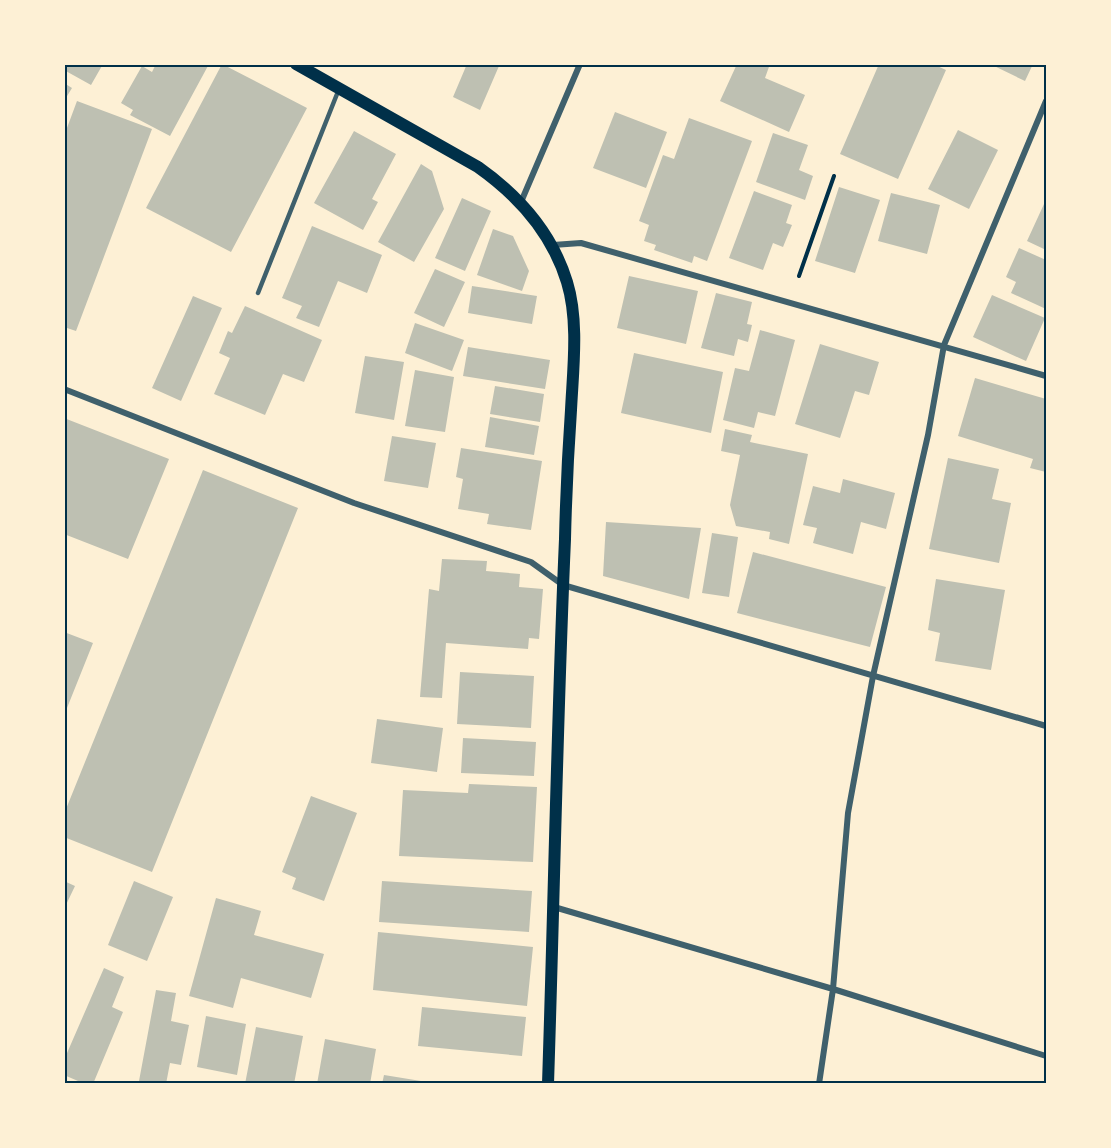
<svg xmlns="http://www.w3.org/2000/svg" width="1111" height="1148" font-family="Spectral,serif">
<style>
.building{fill:#bec0b2}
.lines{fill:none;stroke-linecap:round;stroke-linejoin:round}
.path{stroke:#003049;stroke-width:4}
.service{stroke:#3f606c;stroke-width:4.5}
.minor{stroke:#3f606c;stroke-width:6}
.secondary{stroke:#003049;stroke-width:12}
.neatline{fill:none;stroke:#003049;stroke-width:2}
</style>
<rect width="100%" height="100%" fill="#fdf0d5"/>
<path class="building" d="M 64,64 L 103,64 L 91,85 L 64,70 Z
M 156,64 L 209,64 L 170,136 L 130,115 L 133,110 L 121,103 L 142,66 L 152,72 Z
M 222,64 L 307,108 L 231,252 L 146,208 Z
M 467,64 L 499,66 L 480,110 L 453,97 Z
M 737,64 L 770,64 L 765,78 L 805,95 L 789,132 L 720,101 Z
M 879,64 L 933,64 L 946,70 L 898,179 L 840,154 Z
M 990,64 L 1033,64 L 1025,81 Z
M 64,83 L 72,88 L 64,101 Z
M 77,101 L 152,129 L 76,331 L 64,327 L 64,136 Z
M 615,112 L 667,132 L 646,188 L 593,168 Z
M 689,118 L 752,141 L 707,261 L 694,256 L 692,263 L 654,250 L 656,245 L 644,241 L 649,225 L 639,221 L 663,155 L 674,159 Z
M 958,130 L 998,150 L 969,209 L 928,189 Z
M 354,131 L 396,154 L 372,199 L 378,202 L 363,230 L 314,203 Z
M 773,133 L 808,145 L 799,170 L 813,176 L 805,200 L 756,182 Z
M 421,164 L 432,171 L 444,209 L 414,262 L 378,242 Z
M 839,187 L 880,200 L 855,273 L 815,261 Z
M 754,191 L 792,205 L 786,223 L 792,225 L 783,247 L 773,243 L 763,270 L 729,258 Z
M 891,193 L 940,205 L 927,254 L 878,241 Z
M 462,198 L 491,211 L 465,271 L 435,258 Z
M 1044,204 L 1046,205 L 1046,250 L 1027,241 Z
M 312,226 L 382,255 L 367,293 L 338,281 L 319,327 L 296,318 L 302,306 L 282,298 Z
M 493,229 L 513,236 L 529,271 L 522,291 L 477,275 Z
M 1019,248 L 1046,260 L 1046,309 L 1011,293 L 1016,282 L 1006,277 Z
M 435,269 L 465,282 L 444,327 L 414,313 Z
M 629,276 L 698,291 L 686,344 L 617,328 Z
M 472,286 L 537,296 L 532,324 L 468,313 Z
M 716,293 L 752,302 L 747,324 L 752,325 L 748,342 L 738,339 L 734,356 L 701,348 Z
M 992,295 L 1045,318 L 1026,361 L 973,337 Z
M 193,296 L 222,308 L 181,401 L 152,388 Z
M 245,306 L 322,340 L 304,382 L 283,374 L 265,415 L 214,394 L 230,358 L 219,353 L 228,331 L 232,333 Z
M 415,323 L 464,340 L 452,371 L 405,353 Z
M 760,330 L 795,340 L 775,416 L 758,412 L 754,428 L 723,420 L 735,368 L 749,371 Z
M 820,344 L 879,362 L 869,395 L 855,391 L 840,438 L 795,424 Z
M 468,347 L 550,360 L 545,389 L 463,376 Z
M 634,353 L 723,372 L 711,433 L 621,413 Z
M 365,356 L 404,362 L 394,420 L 355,413 Z
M 415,370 L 454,377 L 445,432 L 405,426 Z
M 975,378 L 1046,399 L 1046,472 L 1030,468 L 1033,459 L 958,436 Z
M 495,386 L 544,394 L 540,422 L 490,414 Z
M 490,417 L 539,426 L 534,455 L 485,447 Z
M 64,418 L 169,459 L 128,559 L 64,534 Z
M 725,429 L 752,435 L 750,442 L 808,454 L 789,544 L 769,539 L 770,532 L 736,526 L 730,505 L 740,455 L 721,451 Z
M 392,436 L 436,443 L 428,488 L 384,481 Z
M 461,448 L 542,461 L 531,530 L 487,524 L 489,514 L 458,509 L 463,479 L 456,477 Z
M 948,458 L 999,469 L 992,499 L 1011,503 L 999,563 L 929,549 Z
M 203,470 L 298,508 L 152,872 L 64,837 L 64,814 Z
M 843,479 L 895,493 L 886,529 L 861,522 L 853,554 L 813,543 L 817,528 L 803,525 L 813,486 L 840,493 Z
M 606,522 L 701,528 L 689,599 L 603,576 Z
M 712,533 L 738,537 L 729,597 L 702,593 Z
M 753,552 L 886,587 L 870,647 L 737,613 Z
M 442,559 L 487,561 L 486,571 L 520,574 L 519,587 L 543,589 L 539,639 L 529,638 L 528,649 L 446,643 L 442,698 L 420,697 L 429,589 L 439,591 Z
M 936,579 L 1005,590 L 991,670 L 935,661 L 940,633 L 928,630 Z
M 64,632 L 93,643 L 65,713 L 64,713 Z
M 460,672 L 534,676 L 531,728 L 457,724 Z
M 377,719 L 443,728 L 437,772 L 371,763 Z
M 463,738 L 536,742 L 534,776 L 461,773 Z
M 469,784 L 537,787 L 533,862 L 399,856 L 403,790 L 468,793 Z
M 311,796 L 357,813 L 324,901 L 292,889 L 296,878 L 282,872 Z
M 64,881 L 75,886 L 64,909 Z
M 134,881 L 173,897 L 147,961 L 108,945 Z
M 382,881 L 532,891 L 529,932 L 379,922 Z
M 216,898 L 261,911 L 254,935 L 324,954 L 311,998 L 241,978 L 233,1008 L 189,996 Z
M 378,932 L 533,947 L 527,1006 L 373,990 Z
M 104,968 L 124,977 L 112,1007 L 123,1012 L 93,1084 L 85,1084 L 64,1075 L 64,1060 Z
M 156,990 L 176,993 L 171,1021 L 189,1025 L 181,1065 L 170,1063 L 166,1084 L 139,1081 Z
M 422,1007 L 526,1017 L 522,1056 L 418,1046 Z
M 206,1016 L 246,1024 L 237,1075 L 197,1067 Z
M 256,1027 L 303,1036 L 294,1084 L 245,1084 Z
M 325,1039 L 376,1049 L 370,1084 L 317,1084 Z
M 384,1075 L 421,1081 L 421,1084 L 382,1084 Z"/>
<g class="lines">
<path class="path" d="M 799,276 L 834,176"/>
<path class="service" d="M 258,293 L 339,89"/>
<path class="minor" d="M 521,202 L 580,64
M 553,245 L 581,243 L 1046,376
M 64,389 L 354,503 L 531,562 L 563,585 L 1046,726
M 554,907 L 833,989 L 1046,1056
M 819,1084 L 833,989 L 848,813 L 873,676 L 928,435 L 944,345 L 1046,101"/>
<path class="secondary" d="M 296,64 L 478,167 C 519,196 552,233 567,282 C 579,321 573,369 571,410 C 568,453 566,496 565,539 C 557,720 554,902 548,1084"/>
</g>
<rect width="1111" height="1148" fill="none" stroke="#fdf0d5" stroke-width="132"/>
<rect x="66" y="66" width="979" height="1016" class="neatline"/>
</svg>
